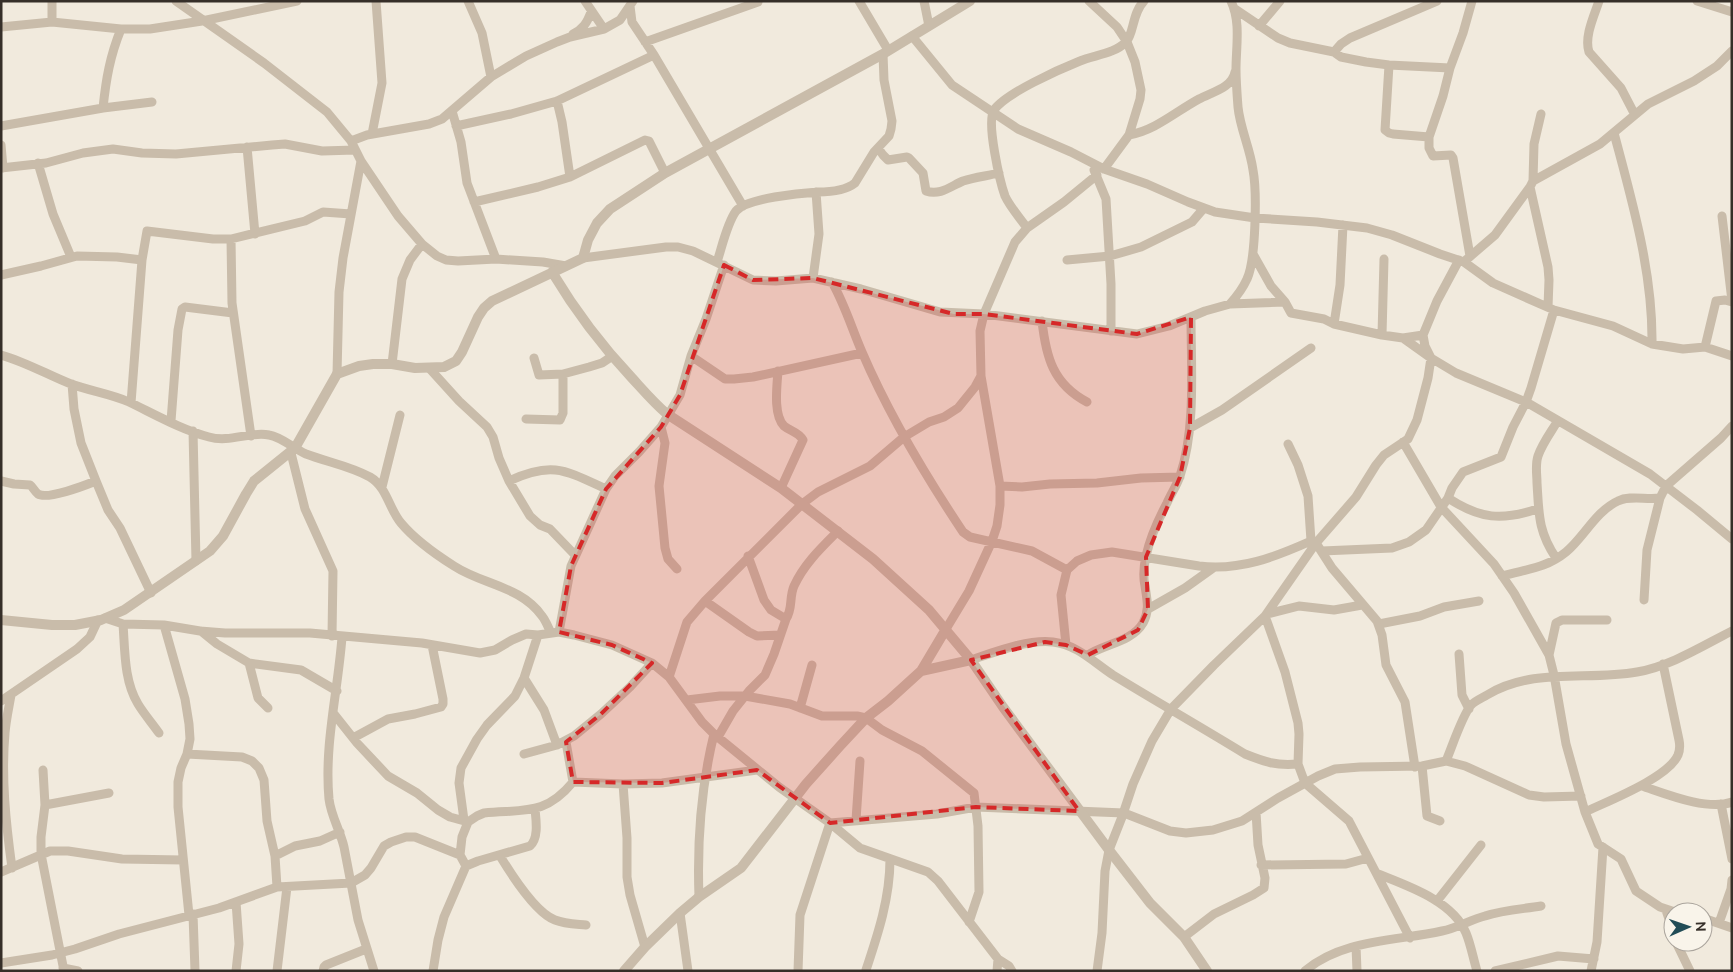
<svg xmlns="http://www.w3.org/2000/svg" width="1733" height="972" font-family="Ubuntu,sans-serif">
<style>
.lines{fill:none;stroke-linecap:round;stroke-linejoin:round}
.minor{stroke:#c9bcaa;stroke-width:9}
.tertiary{stroke:#c9bcaa;stroke-width:10}
.marked{fill:#d62828;fill-opacity:0.2;stroke:#d62828;stroke-width:4;stroke-dasharray:10 6;stroke-linejoin:round}
</style>
<rect width="100%" height="100%" fill="#f1eadd"/>
<g class="lines">
<path class="minor" d="M 52,1 L 52,22
M 176,1 L 264,63 L 327,112 L 351,141 L 361,161 L 398,216 L 422,244 L 437,256 L 446,260 L 458,261 L 496,259 L 543,262 L 566,266
M 468,1 L 482,33 L 491,77
M 585,1 L 604,29
M 859,1 L 888,50
M 924,1 L 929,26
M 1089,1 L 1117,27 L 1127,42 L 1135,62 L 1141,90 L 1140,99 L 1129,135 L 1104,169
M 1599,1 C 1594,16 1584,37 1589,52 L 1621,88 L 1635,115
M 1697,1 L 1732,12
M 630,6 L 632,22 L 654,55 L 743,206
M 1235,9 L 1278,38 L 1290,43 L 1334,52 L 1341,57 L 1366,62 L 1389,65 L 1450,68
M 1259,26 L 1280,1
M 1,27 L 52,22 L 121,29 L 150,29 L 202,21 L 297,1
M 573,34 C 583,29 587,23 591,12
M 912,36 L 952,85 L 1018,129 L 1071,152 L 1104,169 L 1147,184 L 1188,202 L 1215,212 L 1255,218 L 1317,222 L 1367,228 L 1392,235 L 1440,254 L 1464,262 L 1493,283 L 1554,310 L 1613,326 L 1652,344 L 1683,349 L 1705,347 L 1732,356
M 645,42 L 758,2
M 1334,52 L 1341,44 L 1350,38 L 1437,1
M 1389,65 L 1385,130 L 1389,133 L 1393,134 L 1429,137
M 557,101 L 562,122 L 570,177
M 103,108 C 106,79 110,56 121,29
M 452,111 L 461,142 L 467,183 L 496,259
M 1,126 L 103,108 L 152,102
M 456,126 L 511,114 L 557,101 L 654,55
M 1614,133 C 1632,201 1653,272 1652,344
M 372,134 L 382,83 L 376,1
M 1129,135 C 1156,130 1175,112 1199,99 C 1212,92 1232,88 1235,72
M 351,141 L 367,135 L 429,124 L 442,119 L 491,77 L 526,56 L 557,42 L 570,37 L 604,29 L 620,20 L 633,1
M 1,145 L 3,168
M 247,147 L 255,234
M 878,148 L 883,155 L 888,160 L 907,157 L 909,158 L 923,173 L 926,191 C 940,196 951,186 963,181 C 975,177 987,176 999,173
M 38,163 L 53,214 L 71,257
M 1,168 L 46,163 L 83,153 L 113,149 L 142,153 L 176,154 L 272,145 L 285,144 L 322,151 L 355,150
M 1094,170 L 1106,199 L 1111,284 L 1111,331
M 1533,181 L 1600,144 L 1648,104 L 1694,81 L 1717,66 L 1732,51
M 1530,187 L 1548,267 L 1549,280 L 1548,307
M 474,202 L 538,187 L 570,177 L 645,140 L 649,141 L 665,173
M 1722,216 L 1732,301
M 1027,228 C 1020,218 1010,207 1005,196 C 1000,182 986,122 994,110 C 1006,93 1060,69 1080,61 C 1094,55 1114,54 1126,42 C 1134,34 1132,13 1144,1
M 231,239 L 232,303 L 251,436
M 1253,254 L 1271,286 L 1285,302 L 1291,313 L 1324,319 L 1334,324 L 1382,335 L 1403,338 L 1423,335
M 1470,256 L 1453,158 L 1451,155 L 1433,156 L 1429,148 L 1429,137 L 1443,96 L 1450,68 L 1463,33 L 1472,1
M 583,258 L 666,247 L 678,247 L 693,251 L 753,280 L 776,281 L 813,278 L 861,289 L 940,312 L 984,314 L 1137,334 L 1169,326 L 1205,311 L 1230,304 L 1285,302
M 1067,260 L 1110,256 L 1141,247 L 1192,222 L 1204,208
M 1466,260 L 1495,235 L 1530,187 L 1533,181 L 1534,144 L 1541,114
M 717,262 C 722,247 727,223 736,211 C 747,198 801,193 818,192 C 831,192 845,191 855,183 L 874,152 L 889,136 L 891,129 L 892,121 L 884,80 L 883,54
M 1,275 L 41,266 L 77,256 L 117,257 L 142,260
M 813,278 L 819,234 L 816,192
M 832,282 C 845,305 852,329 862,352 C 889,415 925,475 963,532 L 970,537 L 1032,551 L 1067,570
M 1230,304 C 1237,296 1243,288 1247,279 C 1256,260 1257,191 1253,170 C 1250,148 1240,128 1238,107 C 1237,94 1236,81 1236,69 C 1236,47 1241,22 1231,1
M 1042,321 C 1046,357 1053,384 1087,402
M 1334,324 L 1340,285 L 1343,225
M 1382,335 L 1384,259
M 1403,338 L 1431,358 L 1456,373 L 1526,402 L 1650,474 L 1697,510 L 1732,539
M 1705,347 L 1716,301 L 1725,300 L 1732,302
M 1,355 C 26,362 48,375 71,384 C 90,391 111,394 129,402 C 154,414 182,430 209,437 C 230,443 250,431 269,435 C 282,437 294,449 306,454 C 327,462 350,466 370,477 C 387,487 389,509 401,523 C 416,541 435,554 454,566 C 483,585 521,586 542,616 C 546,621 548,627 551,633
M 691,356 L 725,379 L 734,379 L 753,377 L 862,353
M 534,358 L 539,375 L 563,374
M 392,364 L 402,279 L 410,260 L 422,244
M 430,369 L 459,401 L 487,427 L 493,437 L 499,458 L 509,481 L 530,516 L 540,525 L 550,529 L 575,555
M 778,371 C 777,386 773,415 784,426 C 790,431 799,432 803,440 L 781,488
M 337,374 L 339,292 L 343,258 L 361,161
M 72,384 L 74,409 L 81,443 L 96,481 L 108,510 L 120,528 L 151,593
M 131,403 L 142,260 L 147,231 L 213,239 L 231,239 L 305,221 L 323,212 L 351,214
M 526,419 L 560,420 L 563,413 L 563,374 L 589,367 L 602,363 L 611,357
M 171,421 L 178,330 L 182,309 L 185,307 L 233,313
M 661,427 L 665,443 L 659,486 L 665,548 L 668,559 L 677,569
M 1190,428 L 1222,410 L 1311,348
M 193,431 L 196,561
M 1403,442 L 1441,507 L 1494,564 L 1514,593 L 1549,655 L 1554,675 L 1566,744 L 1585,812 L 1598,844 L 1621,859 L 1636,891 L 1660,907 L 1675,912
M 1288,444 L 1298,465 L 1308,496 L 1311,541
M 291,453 L 305,509 L 333,571 L 332,636
M 1,481 L 14,484 L 30,485 C 33,487 35,492 38,494 C 47,500 86,485 96,481
M 509,481 C 552,461 565,470 606,489
M 1000,486 L 1022,487 L 1050,484 L 1097,483 L 1141,478 L 1180,477
M 382,487 L 400,415
M 1448,498 C 1480,519 1502,521 1537,509
M 1322,551 L 1392,548 L 1409,542 L 1426,530 L 1448,498 L 1452,488 L 1463,472 L 1501,457 L 1513,427 L 1526,402 L 1531,388 L 1554,310
M 748,556 L 764,600 L 771,610 L 786,619
M 1556,558 C 1538,531 1539,514 1537,483 C 1537,474 1535,465 1538,456 C 1542,444 1551,432 1557,422
M 1502,576 C 1526,569 1545,569 1566,552 C 1584,537 1596,511 1618,501 C 1630,495 1646,500 1660,498
M 1644,600 L 1647,550 L 1660,498 L 1666,486 L 1721,438 L 1732,426
M 705,601 L 749,632 L 757,636 L 780,635
M 1148,609 L 1185,588 L 1213,568
M 1267,614 L 1299,606 L 1334,610 L 1362,605
M 1265,616 L 1285,672 L 1298,723 L 1299,734 L 1298,764 L 1305,783 L 1349,821 L 1410,938
M 105,618 L 123,624 L 164,625 L 200,631 L 225,633 L 310,633 L 422,643 L 480,653 L 495,650 L 512,640 L 526,634 L 538,635
M 123,624 C 125,651 124,681 138,704 C 144,714 152,723 159,733
M 1379,624 L 1420,616 L 1444,607 L 1479,601
M 164,625 L 185,699 L 189,724 L 190,739 L 187,754 L 181,768 L 178,782 L 178,807 L 189,915
M 946,629 L 969,591 L 992,541 L 997,526 L 1000,505 L 1000,486 L 981,376 L 980,331 L 984,314 L 1015,242 L 1027,228 L 1064,202 L 1097,175
M 201,631 L 217,644 L 249,663 L 301,670 L 337,691
M 559,632 L 571,566 L 606,489 L 615,476 L 639,452 L 661,427 L 680,395 L 691,356 L 706,319 L 724,265
M 342,637 C 338,691 324,745 329,799 C 331,816 340,830 344,847 L 358,920 L 374,971
M 1066,645 L 1061,595 L 1067,570 L 1077,561 L 1091,555 L 1112,552 L 1199,566 C 1240,571 1275,557 1311,541 L 1316,543 L 1332,568 L 1377,621 L 1382,635 L 1386,665 L 1405,702 L 1415,767
M 1459,654 L 1462,695 L 1469,709
M 1088,655 C 1104,644 1132,642 1143,623 C 1150,610 1147,600 1145,586 C 1143,577 1144,565 1146,556 C 1150,538 1158,520 1167,503 C 1171,494 1177,485 1180,476 C 1196,429 1191,367 1191,317
M 1549,655 L 1556,623 L 1562,620 L 1607,620
M 971,660 C 995,652 1028,639 1053,642 C 1078,645 1093,662 1113,675 C 1157,702 1201,727 1245,754 C 1265,762 1276,766 1298,764
M 249,663 L 258,698 L 268,708
M 669,677 L 687,622 L 705,601 L 802,504 L 818,492 L 870,466 L 904,437 L 929,422 L 944,417 L 958,408 L 975,387 L 981,376
M 524,678 L 544,710 L 557,745
M 11,695 C 9,707 6,720 5,733 C 1,778 6,824 12,868
M 687,700 L 720,696 L 745,696 L 790,704 L 822,716 L 857,716 L 866,718 L 882,730 L 922,751 L 974,793 L 978,826 L 979,892 L 969,922
M 1,701 L 77,649 L 90,637 L 98,620
M 800,708 L 812,665
M 334,714 L 357,743 L 388,776 L 417,793 L 438,810 L 450,817 L 468,822
M 718,737 L 733,711 L 749,691 L 765,675 L 774,654 L 786,619 C 793,609 789,597 794,586 C 804,564 821,548 838,531
M 353,738 L 388,719 L 415,714 L 441,707 L 443,704 L 443,699 L 432,645
M 566,742 L 573,782
M 187,754 L 242,757 L 252,761 L 259,768 L 264,780 L 267,821 L 275,856 L 277,887
M 524,754 L 557,745 L 574,736 L 601,714 L 630,687 L 652,663
M 1446,761 C 1452,747 1462,716 1471,705 C 1475,701 1482,698 1487,695 C 1533,667 1587,681 1637,672 C 1671,666 1702,646 1732,631
M 1422,766 L 1427,816 L 1440,821
M 43,770 L 45,805 L 41,837 L 41,854 L 64,971
M 623,784 L 627,838 L 627,877 L 630,895 L 645,947
M 1642,786 C 1666,794 1707,811 1732,802
M 1721,804 L 1732,859
M 45,805 L 109,793
M 1585,812 C 1608,801 1668,778 1678,755 C 1680,750 1680,745 1679,740 L 1663,664
M 464,820 L 459,783 L 461,768 L 477,739 L 487,725 L 515,696 L 524,678 L 538,635 L 559,632 L 574,635 L 612,645 L 652,663 L 669,677 L 702,722 L 714,734 L 779,787 L 830,823 L 860,848 L 928,872 L 938,881 L 998,959 L 1009,966 L 1012,971
M 856,820 L 860,761
M 275,856 L 295,846 L 320,841 L 340,832
M 500,856 C 511,874 536,913 555,920 C 565,924 576,924 586,925
M 1261,865 L 1346,864 L 1368,858
M 466,866 L 478,861 L 530,846 C 539,838 536,820 535,809
M 1,872 L 50,851 L 68,851 L 122,859 L 183,860
M 1378,874 C 1408,886 1453,901 1466,933 C 1471,945 1473,958 1477,971
M 699,897 C 697,843 701,787 714,734
M 1437,901 L 1481,845
M 236,902 L 239,944 L 236,971
M 1666,910 L 1673,931
M 680,913 L 688,971
M 193,914 L 195,971
M 1703,918 L 1732,928
M 1719,923 L 1731,889 L 1732,880
M 1184,937 L 1214,914 L 1253,895 L 1264,888 L 1265,878 L 1258,845 L 1256,812
M 1676,942 L 1690,971
M 1356,946 L 1357,971
M 1,963 L 52,955 L 75,949 L 119,934 L 219,908 L 277,887 L 351,883 L 365,875 L 371,868 L 384,846 L 391,842 L 406,837 L 415,837 L 460,855
M 63,968 L 78,971
M 866,970 C 878,934 890,898 890,859
M 277,971 L 287,887
M 323,971 L 324,967 L 326,965 L 366,949
M 433,971 L 438,940 L 444,917 L 466,866 L 460,855 L 462,837 L 468,822 L 477,816 L 484,813 C 524,809 545,816 573,782 L 623,784 L 662,783 L 757,770
M 798,971 L 800,915 L 830,823 L 937,814 L 976,807 L 1124,813 L 1170,831 L 1186,833 L 1213,830 L 1242,821 L 1278,798 L 1318,776 L 1335,769 L 1360,767 L 1422,766 L 1446,761 L 1465,766 L 1529,795 L 1544,797 L 1581,796
M 997,971 L 998,959
M 1097,971 L 1102,933 L 1105,871 L 1109,850 L 1122,817 L 1133,784 L 1152,741 L 1171,709 L 1214,665 L 1265,616 L 1316,543 L 1356,497 L 1376,465 L 1384,455 L 1408,439 L 1417,420 L 1428,378 L 1431,358 L 1425,346 L 1423,335 L 1437,301 L 1459,260
M 1305,971 C 1342,939 1397,941 1442,931 C 1457,928 1470,920 1485,916 C 1503,910 1523,909 1541,906
M 1495,971 L 1558,956 L 1594,959
M 1591,971 L 1597,942 L 1603,847"/>
<path class="tertiary" d="M 552,272 C 576,312 600,344 632,378 C 643,390 654,403 667,414 L 781,488 L 873,559 L 929,610 L 971,660 L 1003,707 L 1109,850 L 1150,903 L 1184,937 L 1207,971
M 1,620 L 52,625 L 75,625 L 101,620 L 124,610 L 210,551 L 223,536 L 246,494 L 254,481 L 295,448 L 337,374 L 359,366 L 373,364 L 392,364 L 415,368 L 444,367 L 456,361 L 462,352 L 478,317 L 484,308 L 492,301 L 583,258 L 588,240 L 597,223 L 610,209 L 665,173 L 883,54 L 970,1
M 921,671 L 971,660
M 624,971 L 645,947 L 680,913 L 699,897 L 741,868 L 806,784 L 840,746 L 866,718 L 888,701 L 921,671 L 946,629"/>
</g>
<path class="marked" d="M 724,265 L 753,280 L 813,278 L 954,314 L 984,314 L 1137,334 L 1191,317 L 1190,428 L 1180,477 L 1146,557 L 1148,609 L 1138,630 L 1088,655 L 1066,645 L 1045,642 L 971,660 L 1079,811 L 976,807 L 830,823 L 757,770 L 662,783 L 573,782 L 566,742 L 601,714 L 652,663 L 612,645 L 559,632 L 571,566 L 606,489 L 661,427 L 680,395 Z"/>
<rect width="1733" height="972" fill="none" stroke="#362f29" stroke-width="5"/>
<g transform="translate(1688 927) rotate(88)"><circle r="24" fill="#f9f4ea" stroke="#aba59d"/>
<path d="M0-4L9 19L0 12L-9 19Z" fill="#214c56"/>
<text y="-8" font-size="14" font-weight="bold" text-anchor="middle" fill="#362f29">N</text>
</g>
</svg>
